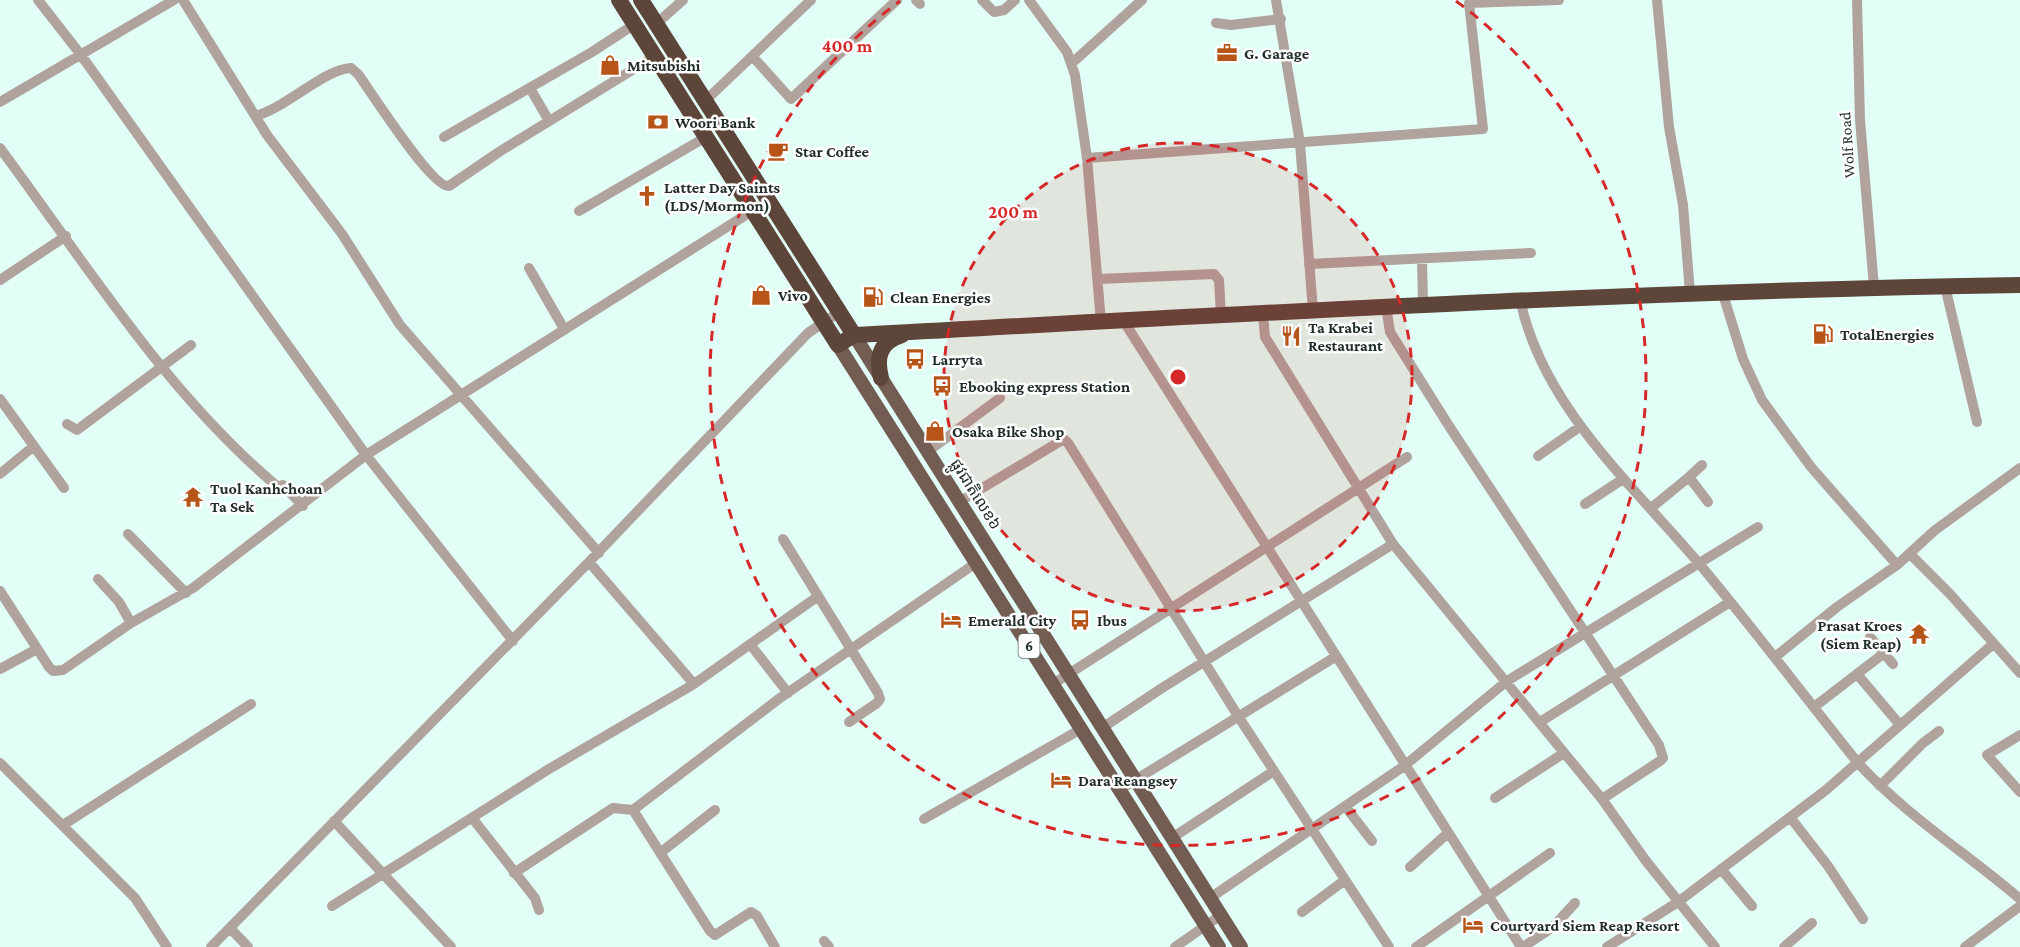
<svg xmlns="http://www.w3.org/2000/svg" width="2020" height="947" font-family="'Crimson Pro','Noto Sans Khmer',serif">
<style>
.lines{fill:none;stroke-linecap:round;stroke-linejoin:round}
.minor{stroke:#b0a29c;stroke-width:10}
.major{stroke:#735d52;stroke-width:14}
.highway{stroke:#5e4539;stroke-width:16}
.ring{fill:none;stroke:#d62828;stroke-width:3;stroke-dasharray:10 8}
.labels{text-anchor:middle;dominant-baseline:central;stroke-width:5;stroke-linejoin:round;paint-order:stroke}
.shield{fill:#fff;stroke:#626c69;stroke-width:1.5}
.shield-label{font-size:15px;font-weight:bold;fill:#1f2d29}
.poi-label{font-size:16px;font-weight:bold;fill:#1f2d29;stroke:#fff;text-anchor:start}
.street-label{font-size:16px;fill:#1f2d29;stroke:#fff}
.centre{fill:#d62828;stroke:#fff;stroke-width:3}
.ring-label{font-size:18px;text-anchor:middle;font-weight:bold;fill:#d62828;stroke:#fff;stroke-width:5;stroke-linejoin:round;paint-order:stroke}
</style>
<rect width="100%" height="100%" fill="#e2fff7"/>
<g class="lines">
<path class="minor" d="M 38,0 L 81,55 L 366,455 L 513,641
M 183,0 L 267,135 L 342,234 L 400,325 L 599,553
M 916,0 L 920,4
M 982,0 L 994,12 L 1004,10 L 1015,0
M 1029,0 L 1067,52 L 1075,75 L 1087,158 L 1101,322
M 1276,0 L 1300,143 L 1313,311
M 1657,0 L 1669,127 L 1683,205 L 1690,293
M 1857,0 L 1860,120 L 1874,287
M 1216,23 L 1231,25 L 1281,19
M 656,24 L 683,0
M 753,57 L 791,99 L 897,0
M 1072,63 L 1142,0
M 530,88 L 549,121
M 705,101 L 811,0
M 0,102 L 174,0
M 255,116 C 285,109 324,69 351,68 L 358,74 C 371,92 432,188 449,186 L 499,152 L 655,56
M 444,137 L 592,52 L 635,24
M 0,148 C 87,265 166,393 278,487 L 283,485 L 303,506
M 1087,158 L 1483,129 L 1469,3 L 1559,0
M 579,211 L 706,137
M 1422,260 L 1423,304
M 1309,264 L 1531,253
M 529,268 L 564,329
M 1099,279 L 1214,274 L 1219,280 L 1221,316
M 0,280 L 66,236
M 1945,286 L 1977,422
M 1722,291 L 1743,359 L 1762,400 L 1811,467 L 1897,565
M 1520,299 C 1542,407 1634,486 1702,567 C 1755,631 1806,698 1858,763 C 1908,817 1965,852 2020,899
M 1386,306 L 1390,332 L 1449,426 L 1659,745 L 1663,758 L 1660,761 L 1602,799
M 1263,314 L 1265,337 L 1393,544 L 1602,799 L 1646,861 L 1715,947
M 1123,320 L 1521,947
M 0,399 L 64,488
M 67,424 L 77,430 L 191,345
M 927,452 L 1000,398
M 1538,456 L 1581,426
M 0,474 L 34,446
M 1689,477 L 1702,465
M 959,502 L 1059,442 L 1065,440 L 1068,443 L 1238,716 L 1389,947
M 1585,504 L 1623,479
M 1651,508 L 1689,477 L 1708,502
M 128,534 L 186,593
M 783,539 L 878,693 L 880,699 L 877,703 L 849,722
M 1910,554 L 1950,594 L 2020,673
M 589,562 L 694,684
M 98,579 L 119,602 L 131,623
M 0,591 L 49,667 L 53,671 L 63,670 L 131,623 L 193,588 L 366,455 L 768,201
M 1870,637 L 1893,664
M 750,644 L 788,693
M 1775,657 L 1837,607 L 1897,565 L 1934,531 L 2020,468
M 0,669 L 37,649
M 1857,674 L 1883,654
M 1053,684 L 1407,457
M 1814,707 L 1857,674 L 1900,725
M 1540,722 L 1730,602
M 1102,728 L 1162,688 L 1393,544
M 2020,735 L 1987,755 L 2020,792
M 0,763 L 135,898 L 167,947
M 1880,786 L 1923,743 L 1939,731
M 1119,790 L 1335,657
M 1495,798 L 1564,753
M 1345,806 L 1372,841
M 633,810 L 780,698 L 976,563
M 1790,817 L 1828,866 L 1863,919
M 473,819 L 535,898 L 539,910
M 924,819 L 1081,729
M 334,821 L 451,947
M 63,825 L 251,704
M 1172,838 L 1274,771
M 660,853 L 715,810
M 1410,867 L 1448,833
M 1721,869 L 1752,906
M 514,873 L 613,808 L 633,810 L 710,931 L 715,935 L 751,912 L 757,916 L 775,947
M 1210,898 L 1404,766 L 1507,681 L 1758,527
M 332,906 L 549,769 L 694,684 L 817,597
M 1302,912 L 1345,880
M 230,928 L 248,947
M 824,941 L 829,947
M 211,947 L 589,562 L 808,333 L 839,312
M 1175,947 L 1221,915
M 1416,947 L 1550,853
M 1523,947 L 1553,927 L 1575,903
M 1607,947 L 1678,902 L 1826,790 L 1993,644
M 1784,947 L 1812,923
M 1965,947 L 2020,906"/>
<path class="major" d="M 854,335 L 1241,947
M 838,345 L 1219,947"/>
<path class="highway" d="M 619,0 L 838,345 L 854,335 C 1243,314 1631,291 2020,285
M 641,0 L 854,335
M 881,378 C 876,358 879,342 902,335"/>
</g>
<circle cx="1178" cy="377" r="234" fill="#d62828" fill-opacity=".12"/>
<g class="ring">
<circle cx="1178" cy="377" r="234"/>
<path d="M1456 1A468 468 0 1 1 900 1"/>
</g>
<defs>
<g id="office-bare" transform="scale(1.62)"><path d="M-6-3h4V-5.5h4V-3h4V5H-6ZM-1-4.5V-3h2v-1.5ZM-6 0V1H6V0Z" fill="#b75519" stroke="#fff" stroke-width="2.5" paint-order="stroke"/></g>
<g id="shop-bare" transform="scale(1.62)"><path d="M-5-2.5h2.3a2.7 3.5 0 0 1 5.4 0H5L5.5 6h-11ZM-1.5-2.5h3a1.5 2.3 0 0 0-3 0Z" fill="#b75519" stroke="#fff" stroke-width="2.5" paint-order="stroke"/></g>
<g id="bank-bare" transform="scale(1.62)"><path d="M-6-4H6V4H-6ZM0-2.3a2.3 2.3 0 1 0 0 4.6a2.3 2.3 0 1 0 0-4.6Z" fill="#b75519" stroke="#fff" stroke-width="2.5" paint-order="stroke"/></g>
<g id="cafe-bare" transform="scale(1.62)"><path d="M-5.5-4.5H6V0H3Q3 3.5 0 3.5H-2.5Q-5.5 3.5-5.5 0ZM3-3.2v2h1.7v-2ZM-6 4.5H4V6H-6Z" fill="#b75519" stroke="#fff" stroke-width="2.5" paint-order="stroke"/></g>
<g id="church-bare" transform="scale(1.62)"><path d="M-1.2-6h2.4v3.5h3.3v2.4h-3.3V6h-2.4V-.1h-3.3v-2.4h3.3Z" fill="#b75519" stroke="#fff" stroke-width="2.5" paint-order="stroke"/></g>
<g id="fuel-bare" transform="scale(1.62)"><path d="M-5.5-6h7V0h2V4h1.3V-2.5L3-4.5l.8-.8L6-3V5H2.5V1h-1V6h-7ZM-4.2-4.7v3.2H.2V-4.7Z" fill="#b75519" stroke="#fff" stroke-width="2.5" paint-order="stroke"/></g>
<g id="restaurant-bare" transform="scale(1.62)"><path d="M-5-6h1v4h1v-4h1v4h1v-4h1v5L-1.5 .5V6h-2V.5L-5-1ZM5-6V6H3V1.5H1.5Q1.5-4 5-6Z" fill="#b75519" stroke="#fff" stroke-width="2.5" paint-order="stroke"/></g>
<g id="bus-bare" transform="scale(1.62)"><path d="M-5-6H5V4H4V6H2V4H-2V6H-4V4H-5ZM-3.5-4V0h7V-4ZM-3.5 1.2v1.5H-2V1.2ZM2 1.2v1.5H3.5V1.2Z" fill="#b75519" stroke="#fff" stroke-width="2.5" paint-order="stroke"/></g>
<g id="temple-bare" transform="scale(1.62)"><path d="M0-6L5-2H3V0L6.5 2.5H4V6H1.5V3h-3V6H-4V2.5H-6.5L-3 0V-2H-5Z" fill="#b75519" stroke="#fff" stroke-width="2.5" paint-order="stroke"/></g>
<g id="hotel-bare" transform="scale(1.62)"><path d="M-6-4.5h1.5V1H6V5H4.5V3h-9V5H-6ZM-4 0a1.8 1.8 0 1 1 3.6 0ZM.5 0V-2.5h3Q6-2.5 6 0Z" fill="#b75519" stroke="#fff" stroke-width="2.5" paint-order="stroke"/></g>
</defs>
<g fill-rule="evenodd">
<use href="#office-bare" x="1227" y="53"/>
<use href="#shop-bare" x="610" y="65"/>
<use href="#bank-bare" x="658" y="122"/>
<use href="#cafe-bare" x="778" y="151"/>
<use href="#church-bare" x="647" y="196"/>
<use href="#shop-bare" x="761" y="295"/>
<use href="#fuel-bare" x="873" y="297"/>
<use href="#fuel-bare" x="1823" y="334"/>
<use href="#restaurant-bare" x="1291" y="336"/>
<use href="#bus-bare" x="915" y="359"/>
<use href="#bus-bare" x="942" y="386"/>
<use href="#shop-bare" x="935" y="431"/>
<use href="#temple-bare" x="193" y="497"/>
<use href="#hotel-bare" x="951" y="620"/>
<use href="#bus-bare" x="1080" y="620"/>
<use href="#temple-bare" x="1919" y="634"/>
<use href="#hotel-bare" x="1061" y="780"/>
<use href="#hotel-bare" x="1473" y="925"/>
</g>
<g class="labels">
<rect class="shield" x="1018.5" y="634" width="21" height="24" rx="4.5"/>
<g class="shield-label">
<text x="1029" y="646">6</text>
</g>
<g class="poi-label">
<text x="1244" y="53">G. Garage</text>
<text x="627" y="65">Mitsubishi</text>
<text x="675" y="122">Woori Bank</text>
<text x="795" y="151">Star Coffee</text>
<text x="664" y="187">Latter Day Saints<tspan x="664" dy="18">(LDS/Mormon)</tspan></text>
<text x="778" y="295">Vivo</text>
<text x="890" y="297">Clean Energies</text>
<text x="1308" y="327">Ta Krabei<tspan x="1308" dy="18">Restaurant</tspan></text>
<text x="1840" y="334">TotalEnergies</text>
<text x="932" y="359">Larryta</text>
<text x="959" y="386">Ebooking express Station</text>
<text x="952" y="431">Osaka Bike Shop</text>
<text x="210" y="488">Tuol Kanhchoan<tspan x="210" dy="18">Ta Sek</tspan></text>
<text x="968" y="620">Emerald City</text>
<text x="1097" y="620">Ibus</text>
<text x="1902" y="625" text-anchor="end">Prasat Kroes<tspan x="1902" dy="18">(Siem Reap)</tspan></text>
<text x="1078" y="780">Dara Reangsey</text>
<text x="1490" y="925">Courtyard Siem Reap Resort</text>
</g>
<g class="street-label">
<text transform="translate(1847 145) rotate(-94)">Wolf Road</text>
<text transform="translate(976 494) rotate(58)">ផ្លូវជាតិលេខ៦</text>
</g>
</g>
<circle cx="1178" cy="377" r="9" class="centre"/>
<g class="ring-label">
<text x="847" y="52">400 m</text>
<text x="1013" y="218">200 m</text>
</g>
</svg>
